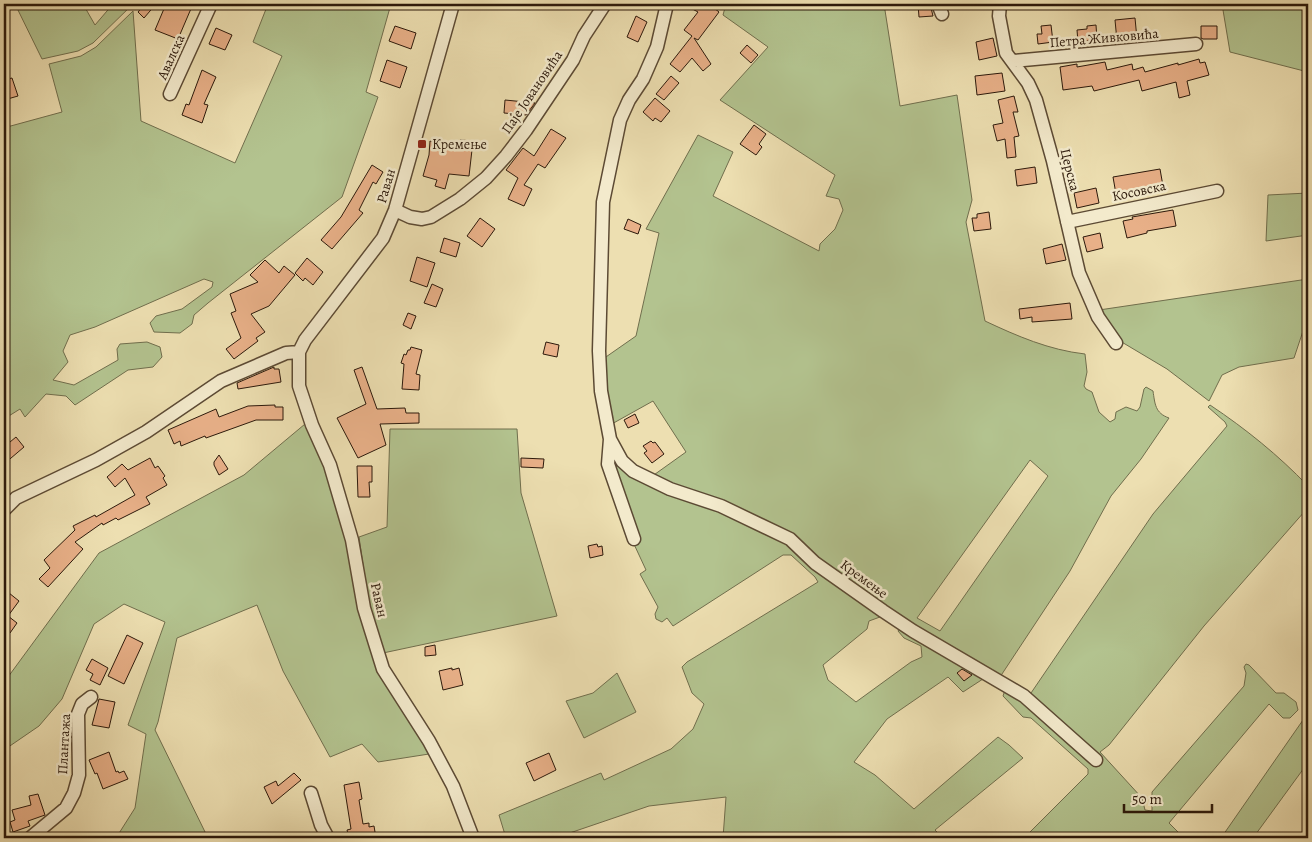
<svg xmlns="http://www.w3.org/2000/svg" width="1312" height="842" font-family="Alegreya,serif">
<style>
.green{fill:#b3c38f;stroke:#706e4d;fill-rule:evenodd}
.building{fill:#e8b088;stroke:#2c190b}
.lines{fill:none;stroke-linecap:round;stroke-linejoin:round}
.street-casing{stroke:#5c4a34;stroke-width:15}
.street{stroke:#f3eacc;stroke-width:12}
.poi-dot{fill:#8f2418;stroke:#f3eacc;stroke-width:2}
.labels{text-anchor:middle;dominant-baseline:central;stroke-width:5;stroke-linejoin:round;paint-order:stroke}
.street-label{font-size:14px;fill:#2c190b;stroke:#f3eacc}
.poi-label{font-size:14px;fill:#2c190b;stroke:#f3eacc;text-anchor:start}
</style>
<rect width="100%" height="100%" fill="#eddfb1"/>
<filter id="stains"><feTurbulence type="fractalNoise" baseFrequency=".004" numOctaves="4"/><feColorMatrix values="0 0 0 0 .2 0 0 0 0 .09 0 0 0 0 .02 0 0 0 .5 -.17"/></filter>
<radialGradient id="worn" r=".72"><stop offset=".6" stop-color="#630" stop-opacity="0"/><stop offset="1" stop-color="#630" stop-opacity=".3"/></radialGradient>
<path class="green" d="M 15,4 L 83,4 L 95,25 L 113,4 L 133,4 L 93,43 L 78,51 L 42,59 Z
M 268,4 L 391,4 L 366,92 L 378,97 L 342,197 L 208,303 L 194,315 L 192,324 L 180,333 L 154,332 L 150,323 L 156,316 L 182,309 L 212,287 L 213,282 L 204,279 L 95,327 L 70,335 L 63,351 L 68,362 L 53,380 L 74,385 L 118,360 L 117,349 L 120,344 L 147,342 L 160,347 L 162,357 L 153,367 L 128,370 L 75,405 L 66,396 L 46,394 L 25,417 L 20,409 L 4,419 L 4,117 L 7,127 L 62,112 L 49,64 L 81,56 L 96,47 L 133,11 L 141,121 L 235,163 L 282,56 L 253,42 Z
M 726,4 L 884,4 L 900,106 L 957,95 L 972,200 L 966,222 L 985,321 C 1017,336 1049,350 1085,354 L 1087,372 L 1084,386 L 1086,389 L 1092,392 L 1099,412 L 1110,422 L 1115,419 L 1116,412 L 1126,407 L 1137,411 L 1140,407 L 1144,389 L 1146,387 L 1153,391 C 1155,404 1155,413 1169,418 L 1141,459 L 1111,496 L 1070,571 L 1000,677 L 880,605 L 791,537 L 651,477 L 686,452 L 653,401 L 610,425 L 603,359 L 636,336 L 659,233 L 646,229 L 698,135 L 733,152 L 713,196 L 819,251 L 820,244 L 835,229 L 843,210 L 839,199 L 826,196 L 835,175 L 720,100 L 768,47 L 723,15 ZM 1030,460 L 1048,476 L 940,631 L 917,618 Z
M 1222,4 L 1308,4 L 1308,72 L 1230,52 Z
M 1308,193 L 1308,235 L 1266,241 L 1268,195 Z
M 1308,279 L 1308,316 L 1294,358 L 1239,367 L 1222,375 L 1209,401 L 1167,369 L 1120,341 L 1099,310 Z
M 1210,405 C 1246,429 1278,455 1308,486 L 1308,510 L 1305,511 L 1204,626 L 1109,745 L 1100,752 L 1142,798 L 1145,810 L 1152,811 L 1152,792 L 1244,686 L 1246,673 L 1244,667 L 1246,664 L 1249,665 L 1276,693 L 1284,693 L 1296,702 L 1298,710 L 1290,718 L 1283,718 L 1269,704 L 1169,823 L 1184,838 L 1024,838 L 1088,774 L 1088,769 L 1031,718 L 1023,717 L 1003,696 L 1005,690 L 1020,686 L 1031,693 L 1153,514 L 1227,426 L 1225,422 L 1208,407 Z
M 305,424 L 327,472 L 347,540 L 378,669 L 429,754 L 378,762 L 362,744 L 330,757 L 283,671 L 257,605 L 177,638 L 158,722 L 155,730 L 208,838 L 116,838 L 135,808 L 146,734 L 128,725 L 165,622 L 124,604 L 94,624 L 62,699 L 39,726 L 4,750 L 4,679 L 8,677 L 99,553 L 244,475 Z
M 390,429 L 517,429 L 521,493 L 557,616 L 383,653 L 369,607 L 359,537 L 387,527 Z
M 618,458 L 788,541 L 881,613 L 880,617 L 869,621 L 867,629 L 823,665 L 828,680 L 856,702 L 911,662 L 922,657 L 921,646 L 904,638 L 898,631 L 901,626 L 986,677 L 963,692 L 948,677 L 887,719 L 854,762 L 875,775 L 914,809 L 998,737 L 1009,745 L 1023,758 L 935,830 L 940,835 L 938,838 L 723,838 L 726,797 L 649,806 L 555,838 L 506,838 L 499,815 L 601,773 L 604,780 L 671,749 L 693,729 L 704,704 L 692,693 L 682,667 L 687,662 L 818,582 L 815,577 L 791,555 L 783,555 L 673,626 L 667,618 L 662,622 L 656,619 L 655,614 L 658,607 L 640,574 L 646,570 L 633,542 L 610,462 Z
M 617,673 L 636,712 L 584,738 L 566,701 L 593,693 Z
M 1303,720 L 1308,725 L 1308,766 L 1304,768 L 1253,838 L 1221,838 Z"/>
<path class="building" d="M 145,4 L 156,4 L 144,18 L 138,12 Z
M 166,4 L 193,4 L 178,39 L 155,30 Z
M 683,4 L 709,4 L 719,12 L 698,40 L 694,38 L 711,64 L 703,71 L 692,58 L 680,72 L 670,64 L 692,36 L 684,30 L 698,12 Z
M 918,4 L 930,4 L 933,16 L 919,17 Z
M 636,16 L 647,22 L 638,42 L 627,37 Z
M 1135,18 L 1137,39 L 1117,41 L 1115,20 Z
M 1051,25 L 1053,42 L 1038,44 L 1037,34 L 1042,34 L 1041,26 Z
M 1096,25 L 1097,40 L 1078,42 L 1077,30 L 1087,29 L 1087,26 Z
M 395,26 L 416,33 L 411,49 L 389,41 Z
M 1201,26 L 1217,26 L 1217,39 L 1203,39 L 1201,38 Z
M 216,28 L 232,35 L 225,50 L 209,44 Z
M 993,38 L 997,56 L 979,60 L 976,42 Z
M 747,45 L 758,55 L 751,63 L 740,53 Z
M 1199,59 L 1200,63 L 1205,62 L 1209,75 L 1187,81 L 1190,95 L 1179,98 L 1176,82 L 1142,91 L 1139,80 L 1094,91 L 1092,86 L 1063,90 L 1060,67 L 1077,64 L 1077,67 L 1105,62 L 1107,70 L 1132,64 L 1133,70 L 1143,67 L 1145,72 L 1178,63 L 1178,65 Z
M 387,60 L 407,67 L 400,88 L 380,81 Z
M 202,70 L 216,77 L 204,104 L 208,105 L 202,123 L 182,115 L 186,104 L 189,105 Z
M 1002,73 L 1005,91 L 977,95 L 975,76 Z
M 671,76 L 679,83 L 664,100 L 656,94 Z
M 12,78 L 18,96 L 4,100 L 4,80 Z
M 1014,96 L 1018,112 L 1013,112 L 1019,136 L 1014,137 L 1016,157 L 1007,158 L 1005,139 L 997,141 L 993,125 L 1003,123 L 998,100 Z
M 655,98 L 670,111 L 661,122 L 655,118 L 653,121 L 643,112 Z
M 505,100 L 535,103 L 526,115 L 504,113 Z
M 754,125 L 766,134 L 759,144 L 762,147 L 756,155 L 740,144 Z
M 551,129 L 566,138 L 545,168 L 538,164 L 524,185 L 532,189 L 524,206 L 508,199 L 518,178 L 506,170 L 523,148 L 534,156 Z
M 460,140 L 473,141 L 469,176 L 449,174 L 445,189 L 435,186 L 437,180 L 423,176 L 429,155 L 430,141 L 459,146 Z
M 372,165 L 383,172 L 376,184 L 373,182 L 359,210 L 363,213 L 332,249 L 321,240 L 341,217 Z
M 1035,167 L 1037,183 L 1017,186 L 1015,170 Z
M 1160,169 L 1163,186 L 1144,190 L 1144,188 L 1116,194 L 1113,177 Z
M 1096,188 L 1099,203 L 1077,208 L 1074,193 Z
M 1173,210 L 1176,226 L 1147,231 L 1147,233 L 1127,238 L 1123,221 L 1133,219 L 1132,217 Z
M 989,212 L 991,229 L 974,231 L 972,218 L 977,218 L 977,214 Z
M 480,218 L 495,229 L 482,247 L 467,236 Z
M 628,219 L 641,225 L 638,234 L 624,229 Z
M 1100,233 L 1103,248 L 1087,252 L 1083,237 Z
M 444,238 L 460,243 L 456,257 L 440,252 Z
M 1062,244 L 1066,260 L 1046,264 L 1043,249 Z
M 417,257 L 435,263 L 427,287 L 410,281 Z
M 307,258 L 323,272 L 313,285 L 305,278 L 303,281 L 295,273 Z
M 265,260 L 279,273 L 284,266 L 295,275 L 269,306 L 251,314 L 265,332 L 256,338 L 258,341 L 234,359 L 226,349 L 241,338 L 231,313 L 236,311 L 230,294 L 258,282 L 250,275 Z
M 432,284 L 443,289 L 436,307 L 424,303 Z
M 1070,303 L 1072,319 L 1032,322 L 1032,317 L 1020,319 L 1019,309 Z
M 408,313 L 416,316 L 411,329 L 403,325 Z
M 546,342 L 559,345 L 557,357 L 543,354 Z
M 411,347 L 422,350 L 416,374 L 420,375 L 419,390 L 402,389 L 404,364 L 401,363 L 404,354 L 406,355 L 408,350 L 410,350 Z
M 274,367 L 274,369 L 279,369 L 281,382 L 238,389 L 237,383 Z
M 362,367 L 377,409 L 405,408 L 406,413 L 419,413 L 419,423 L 380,424 L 386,445 L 358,458 L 337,418 L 366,404 L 354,370 Z
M 275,405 L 275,407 L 283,407 L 283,420 L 256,420 L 206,438 L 205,436 L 181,446 L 180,441 L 174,444 L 168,430 L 216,409 L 219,417 L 248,406 Z
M 635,414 L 639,423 L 628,428 L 624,420 Z
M 16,437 L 24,447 L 4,464 L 4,447 Z
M 651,441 L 653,443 L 655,442 L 664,454 L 652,463 L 644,453 L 647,451 L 643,446 Z
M 219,455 L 228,469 L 219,475 L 214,465 L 214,462 Z
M 150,458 L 155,468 L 158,466 L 165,476 L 163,478 L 167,485 L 146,497 L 150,504 L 118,520 L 116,518 L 103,525 L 102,523 L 75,542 L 83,549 L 48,587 L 39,579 L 50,568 L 44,560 L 75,530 L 73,526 L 95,515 L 96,517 L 135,495 L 125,478 L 115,487 L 107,477 L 122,464 L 128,470 Z
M 521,458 L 544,459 L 543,468 L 521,467 Z
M 357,466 L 372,466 L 372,482 L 369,482 L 370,497 L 358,497 Z
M 597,544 L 598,547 L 602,546 L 603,555 L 590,558 L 588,546 Z
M 9,593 L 19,601 L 8,616 L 17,623 L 10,633 L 4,628 L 4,600 Z
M 127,635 L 143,643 L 124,684 L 108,676 Z
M 435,645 L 436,655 L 425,656 L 425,647 Z
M 92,659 L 108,668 L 100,685 L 90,680 L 93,674 L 86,670 Z
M 452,668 L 452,670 L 459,668 L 463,685 L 443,690 L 439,671 Z
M 962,669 L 972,675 L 964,681 L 957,673 Z
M 99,699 L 115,702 L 109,728 L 92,725 Z
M 109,752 L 116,772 L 118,771 L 119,773 L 124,771 L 128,779 L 103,789 L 97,773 L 95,774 L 89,760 Z
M 549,753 L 556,770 L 534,781 L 526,763 Z
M 294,773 L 301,780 L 272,804 L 264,787 L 276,781 L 278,786 Z
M 359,782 L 362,799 L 359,800 L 363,824 L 369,823 L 369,827 L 374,826 L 376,838 L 349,838 L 347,830 L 351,829 L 344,785 Z
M 38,794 L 45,815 L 28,821 L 30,826 L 13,832 L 10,822 L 15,820 L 12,810 L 31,805 L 29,796 Z"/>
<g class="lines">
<g class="street-casing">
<path id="street" d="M 453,4 L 395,210 L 383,238 L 305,340 L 299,352 L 299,386 L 312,425 L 330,465 L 352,540 L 364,608 L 383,669 L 429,741 L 453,786 L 473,838
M 667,4 L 657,47 L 643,79 L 629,100 L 620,120 L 603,202 L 599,351 L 601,391 L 610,439 L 622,461 L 633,471 L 670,489 L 721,506 L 790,539 L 815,563 L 883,611 L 913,631 L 1024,696 L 1096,760
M 938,4 L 942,14
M 1000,4 L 999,16 L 1006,53 L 1028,83 L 1036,100 L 1053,161 L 1079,273 L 1098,317 L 1116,343
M 1014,61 L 1196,44
M 170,94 L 211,4
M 395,210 L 410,217 L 422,219 L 431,217 L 460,199 L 486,178 L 506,156 L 526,130 L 573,60 L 584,36 L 605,4
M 1067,222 L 1217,191
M 610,439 L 608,464 L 634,539
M 4,510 L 16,498 L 96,460 L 146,432 L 221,381 L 286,353 L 299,352
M 311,793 L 321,825 L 328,838
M 30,838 L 66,808 L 74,793 L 79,775 L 78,714 L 82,704 L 91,697"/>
</g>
<use href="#street" class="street"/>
</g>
<rect class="poi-dot" x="417" y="139" width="10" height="10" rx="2.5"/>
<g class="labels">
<g class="street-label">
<text transform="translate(1104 38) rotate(-5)">Петра Живковића</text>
<text transform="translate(171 57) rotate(-66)">Авалска</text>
<text transform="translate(532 92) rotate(-56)">Паје Јовановића</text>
<text transform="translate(1070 170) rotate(76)">Церска</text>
<text transform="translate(386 186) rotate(-74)">Раван</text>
<text transform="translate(1139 191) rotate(-12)">Косовска</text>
<text transform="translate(864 579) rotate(36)">Кремење</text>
<text transform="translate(379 600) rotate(77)">Раван</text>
<text transform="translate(64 744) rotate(-87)">Плантажа</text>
</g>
<g class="poi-label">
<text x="432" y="144">Кремење</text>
</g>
</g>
<rect width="1312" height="842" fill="none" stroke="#eddfb1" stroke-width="20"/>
<rect x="5" y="5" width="1302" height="832" fill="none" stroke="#2c190b" stroke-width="2.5"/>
<rect x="10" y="10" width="1292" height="822" fill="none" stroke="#2c190b"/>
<path d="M1124 804v8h88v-8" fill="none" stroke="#2c190b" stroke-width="2.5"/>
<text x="1132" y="804" font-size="15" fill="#2c190b" stroke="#f3eacc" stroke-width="4" paint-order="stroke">50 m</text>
<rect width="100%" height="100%" filter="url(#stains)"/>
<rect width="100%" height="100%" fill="url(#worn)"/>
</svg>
